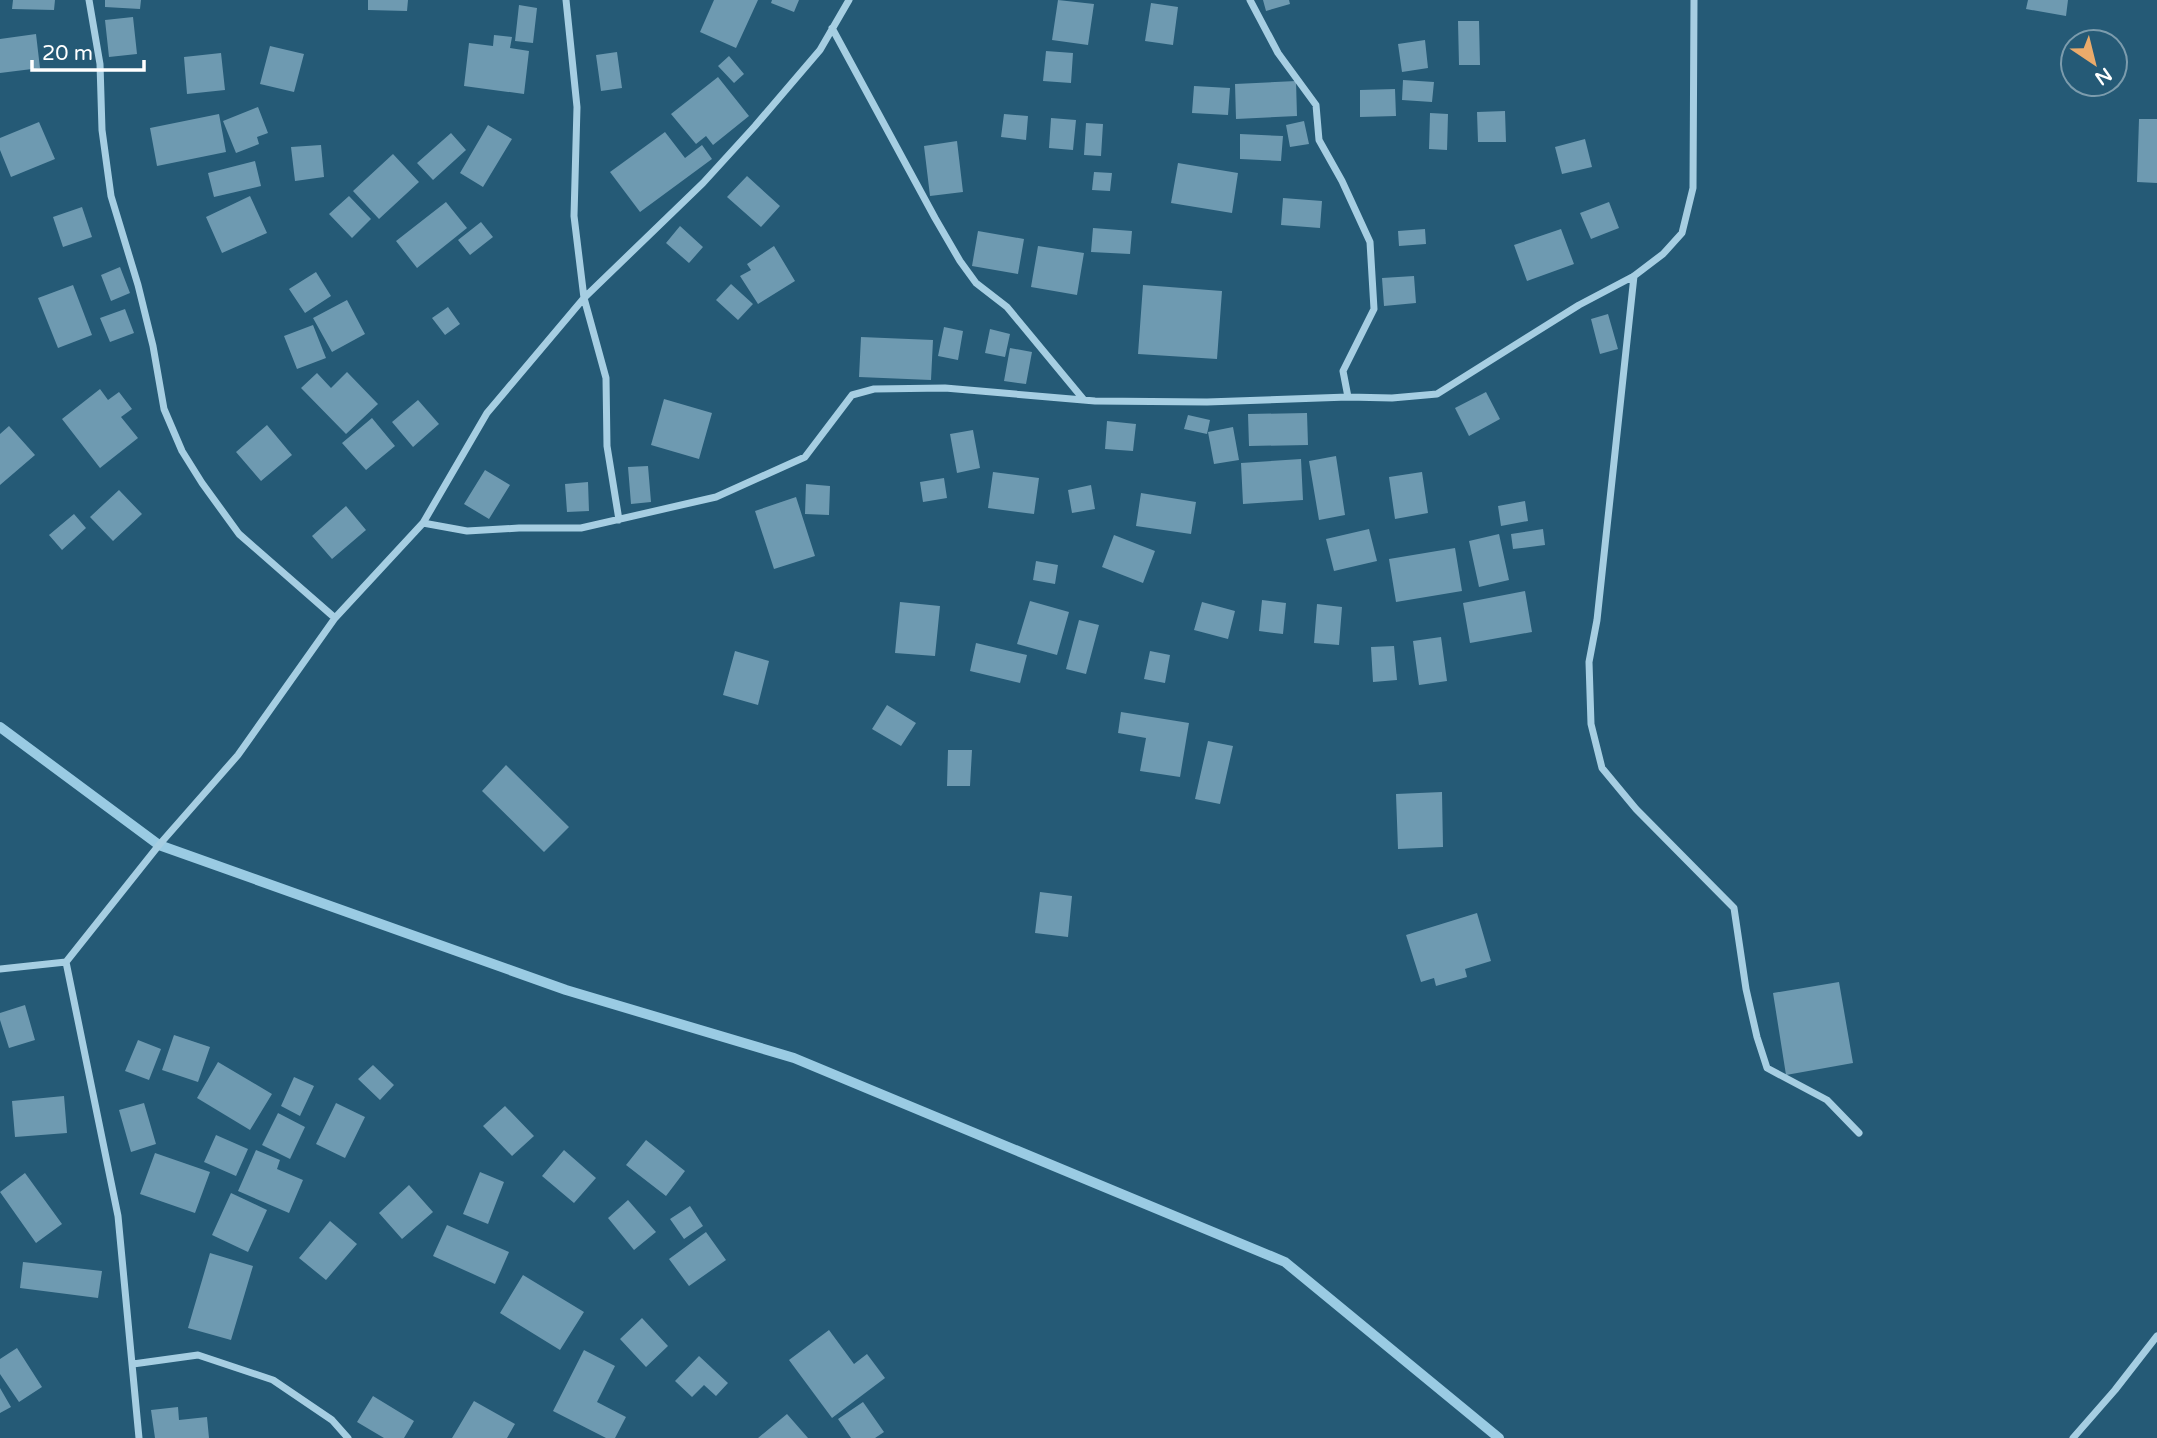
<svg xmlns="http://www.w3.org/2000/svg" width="2157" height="1438" font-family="'Varela Round',sans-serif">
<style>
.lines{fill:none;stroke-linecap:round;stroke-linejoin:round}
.stream{stroke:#9acbe3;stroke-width:10}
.building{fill:#6e9ab1}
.street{stroke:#a6cee2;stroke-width:7}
</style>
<rect width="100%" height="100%" fill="#255a76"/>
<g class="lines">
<path class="stream" d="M 0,727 L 159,845 L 566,990 L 794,1058 L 1285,1262 L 1499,1438"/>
</g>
<path class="building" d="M 13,0 L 55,0 L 54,10 L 12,9 Z
M 105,0 L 141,0 L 140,9 L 105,7 Z
M 368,0 L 408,0 L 407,11 L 368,10 Z
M 714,0 L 758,0 L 736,48 L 700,32 Z
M 772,0 L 799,0 L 794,12 L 771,3 Z
M 1058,0 L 1094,4 L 1088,45 L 1052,40 Z
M 1263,0 L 1289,0 L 1290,4 L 1266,11 Z
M 2028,0 L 2068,0 L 2066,16 L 2026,9 Z
M 1151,3 L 1178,7 L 1173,45 L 1145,41 Z
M 519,5 L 537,8 L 533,43 L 515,41 Z
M 133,17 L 137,54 L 109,57 L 105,20 Z
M 1458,21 L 1479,21 L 1480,65 L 1459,65 Z
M 36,34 L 40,68 L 0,73 L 0,39 Z
M 494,35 L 512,37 L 510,48 L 529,51 L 524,94 L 464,86 L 469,43 L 493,46 Z
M 1425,40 L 1428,68 L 1402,72 L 1398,44 Z
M 270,46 L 304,54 L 294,92 L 260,84 Z
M 1046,51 L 1073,53 L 1071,83 L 1043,81 Z
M 617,52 L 622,88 L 601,91 L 596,55 Z
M 221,53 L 225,90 L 187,94 L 184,57 Z
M 729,56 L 744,74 L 734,83 L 718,66 Z
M 718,77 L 749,116 L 713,145 L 706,136 L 696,144 L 671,114 Z
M 1403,80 L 1434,82 L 1432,102 L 1402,100 Z
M 1296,81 L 1297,116 L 1236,119 L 1235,84 Z
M 1194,86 L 1230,88 L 1228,115 L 1192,113 Z
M 1395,89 L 1396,116 L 1360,117 L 1360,90 Z
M 258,107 L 268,133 L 257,137 L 259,144 L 236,153 L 223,121 Z
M 1505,111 L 1506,142 L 1478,142 L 1477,112 Z
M 1430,113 L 1448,114 L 1447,150 L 1429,149 Z
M 219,114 L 226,152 L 157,166 L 150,128 Z
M 1004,114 L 1028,116 L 1026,140 L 1001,137 Z
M 1051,118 L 1076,120 L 1073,150 L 1049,148 Z
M 2139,119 L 2157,119 L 2157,183 L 2137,182 Z
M 1304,121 L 1309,144 L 1290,147 L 1286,125 Z
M 39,122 L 55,159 L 11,177 L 0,150 L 0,138 Z
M 1086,123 L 1103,124 L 1101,156 L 1084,155 Z
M 488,125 L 512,139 L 483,187 L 460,173 Z
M 665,132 L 685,158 L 702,145 L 712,159 L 640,212 L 610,172 Z
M 451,133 L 466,150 L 433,180 L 417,163 Z
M 1240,134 L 1283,136 L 1281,161 L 1240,159 Z
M 1585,139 L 1592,167 L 1562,174 L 1555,147 Z
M 957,141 L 963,192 L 930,196 L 924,146 Z
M 321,145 L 324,177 L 295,181 L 291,147 Z
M 393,154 L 419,182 L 379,219 L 353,191 Z
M 255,161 L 261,186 L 214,197 L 208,173 Z
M 1178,163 L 1238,173 L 1232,213 L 1171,203 Z
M 1094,172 L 1112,173 L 1110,191 L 1092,190 Z
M 747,176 L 780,206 L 761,227 L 727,197 Z
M 250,196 L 267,233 L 222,253 L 206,217 Z
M 349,196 L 371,219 L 352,238 L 329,214 Z
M 1283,198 L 1322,201 L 1320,228 L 1281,225 Z
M 446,202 L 467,228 L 417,268 L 396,241 Z
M 1609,202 L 1619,228 L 1591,239 L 1580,213 Z
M 82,207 L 92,237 L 63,247 L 53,217 Z
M 481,222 L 493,237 L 470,255 L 458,240 Z
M 680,226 L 703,247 L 689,263 L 666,243 Z
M 1093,228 L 1132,231 L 1130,254 L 1091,252 Z
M 1425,229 L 1426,244 L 1399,246 L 1398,231 Z
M 1561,229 L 1574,264 L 1527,281 L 1514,245 Z
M 978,231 L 1024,239 L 1018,274 L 972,266 Z
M 774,246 L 795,281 L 758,304 L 740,276 L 751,270 L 747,264 Z
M 1038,246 L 1084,253 L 1077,295 L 1031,287 Z
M 120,267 L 130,293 L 111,301 L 101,275 Z
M 316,272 L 331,296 L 305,313 L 289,289 Z
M 1414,276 L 1416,303 L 1384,306 L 1382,278 Z
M 731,284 L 753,304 L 738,320 L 716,300 Z
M 73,285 L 92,335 L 58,348 L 38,298 Z
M 1143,285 L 1222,291 L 1217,359 L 1138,354 Z
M 347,300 L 365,334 L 332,352 L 313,318 Z
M 448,307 L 460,324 L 445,335 L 432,318 Z
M 125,309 L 134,333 L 110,342 L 100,318 Z
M 1608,314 L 1618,349 L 1600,354 L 1591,319 Z
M 313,325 L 326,358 L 297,369 L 284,336 Z
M 944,327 L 963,331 L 958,360 L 938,356 Z
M 990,329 L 1010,334 L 1005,357 L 985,353 Z
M 861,337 L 933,340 L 931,380 L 859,377 Z
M 1010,348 L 1032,352 L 1026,384 L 1004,381 Z
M 347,372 L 378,404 L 346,434 L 301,388 L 317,373 L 331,388 Z
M 100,389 L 108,400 L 119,392 L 132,409 L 121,417 L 138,438 L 100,468 L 62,419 Z
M 1486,392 L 1500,419 L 1469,436 L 1455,408 Z
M 664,399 L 712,413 L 699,459 L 651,445 Z
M 418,400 L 439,424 L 413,447 L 392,422 Z
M 1307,413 L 1308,445 L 1249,446 L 1248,414 Z
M 1188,415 L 1210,420 L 1207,434 L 1184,429 Z
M 372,418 L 395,446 L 366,470 L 342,443 Z
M 1107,421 L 1136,424 L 1133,451 L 1105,449 Z
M 267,425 L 292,455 L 261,481 L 236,452 Z
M 9,426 L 35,455 L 0,485 L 0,434 Z
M 1233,427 L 1239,460 L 1214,464 L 1208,432 Z
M 973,430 L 980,468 L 957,473 L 950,434 Z
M 1336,456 L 1345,515 L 1319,520 L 1309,461 Z
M 1301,459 L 1303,500 L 1243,504 L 1241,463 Z
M 648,466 L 651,502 L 631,504 L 628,467 Z
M 485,470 L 510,485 L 489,519 L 464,504 Z
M 993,472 L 1039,478 L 1034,514 L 988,508 Z
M 1422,472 L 1428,513 L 1395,519 L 1389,477 Z
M 944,478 L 947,498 L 923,502 L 920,482 Z
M 588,482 L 589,511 L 567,512 L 565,484 Z
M 806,484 L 830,486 L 829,515 L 805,514 Z
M 1091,485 L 1095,509 L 1072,513 L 1068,490 Z
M 119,490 L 142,514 L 113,541 L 90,517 Z
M 1141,493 L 1196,502 L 1191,534 L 1136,526 Z
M 796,497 L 815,556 L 774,569 L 755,511 Z
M 1525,501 L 1528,521 L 1501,526 L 1498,506 Z
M 346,506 L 366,530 L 332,559 L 312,536 Z
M 74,514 L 86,528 L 62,550 L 49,535 Z
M 1369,529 L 1377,561 L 1334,571 L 1326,539 Z
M 1543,529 L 1545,545 L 1513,549 L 1511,534 Z
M 1499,534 L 1509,580 L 1479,587 L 1469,541 Z
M 1114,535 L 1155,551 L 1143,583 L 1102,567 Z
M 1455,548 L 1462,591 L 1396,602 L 1389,559 Z
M 1036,561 L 1058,565 L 1055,584 L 1033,580 Z
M 1525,591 L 1532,632 L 1470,643 L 1463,603 Z
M 1262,600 L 1286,603 L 1283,634 L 1259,631 Z
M 1030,601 L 1069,612 L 1057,655 L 1017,644 Z
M 900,602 L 940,606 L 935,656 L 895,653 Z
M 1202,602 L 1235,611 L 1228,639 L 1194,630 Z
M 1317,604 L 1342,607 L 1339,645 L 1314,643 Z
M 1079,620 L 1099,625 L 1086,674 L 1066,669 Z
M 1441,637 L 1447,681 L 1419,685 L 1413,641 Z
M 976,643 L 1027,655 L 1020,683 L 970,671 Z
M 1394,646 L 1397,680 L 1373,682 L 1371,647 Z
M 735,651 L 769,661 L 758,705 L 723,695 Z
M 1150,651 L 1170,655 L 1165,683 L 1144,679 Z
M 887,705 L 916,723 L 901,746 L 872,729 Z
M 1121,712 L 1189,723 L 1180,777 L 1140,771 L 1146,738 L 1118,733 Z
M 1208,741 L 1233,746 L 1220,804 L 1195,799 Z
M 948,750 L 972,750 L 970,786 L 947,786 Z
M 506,765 L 569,827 L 544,852 L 482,791 Z
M 1442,792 L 1443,847 L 1398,849 L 1396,794 Z
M 1040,892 L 1072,896 L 1068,937 L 1035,933 Z
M 1477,913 L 1491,961 L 1465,969 L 1467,977 L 1436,986 L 1434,978 L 1421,982 L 1406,935 Z
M 1839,982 L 1853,1063 L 1786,1075 L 1773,993 Z
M 25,1005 L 35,1040 L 9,1048 L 0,1020 L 0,1013 Z
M 174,1035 L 210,1047 L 198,1082 L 162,1070 Z
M 138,1040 L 161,1049 L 149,1080 L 125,1071 Z
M 218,1062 L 272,1094 L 250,1130 L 197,1098 Z
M 373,1065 L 394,1085 L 380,1100 L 358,1079 Z
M 294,1077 L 314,1086 L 300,1116 L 281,1106 Z
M 64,1096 L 67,1133 L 15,1137 L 12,1101 Z
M 144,1103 L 156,1144 L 131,1152 L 119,1110 Z
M 336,1103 L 365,1117 L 345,1158 L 316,1144 Z
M 505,1106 L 534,1136 L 512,1156 L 483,1126 Z
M 278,1113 L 305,1127 L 290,1159 L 262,1145 Z
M 216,1135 L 248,1149 L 236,1176 L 204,1162 Z
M 646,1140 L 685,1171 L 666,1196 L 626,1165 Z
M 256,1150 L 280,1160 L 277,1169 L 303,1180 L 289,1213 L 238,1191 Z
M 564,1150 L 596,1178 L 574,1203 L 542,1176 Z
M 155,1153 L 210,1172 L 195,1213 L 140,1194 Z
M 480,1172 L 504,1182 L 488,1224 L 463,1214 Z
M 25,1173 L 62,1224 L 36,1243 L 0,1192 Z
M 409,1185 L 433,1212 L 402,1239 L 379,1213 Z
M 231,1193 L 267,1210 L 248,1252 L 212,1235 Z
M 628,1200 L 656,1232 L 634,1250 L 608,1218 Z
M 690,1206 L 703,1226 L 684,1239 L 670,1219 Z
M 330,1221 L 357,1244 L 326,1280 L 299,1258 Z
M 447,1225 L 509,1252 L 495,1284 L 433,1256 Z
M 706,1232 L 726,1260 L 689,1286 L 669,1259 Z
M 210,1253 L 253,1266 L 231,1340 L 188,1328 Z
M 23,1262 L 102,1271 L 98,1298 L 20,1288 Z
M 523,1275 L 584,1312 L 560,1350 L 500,1313 Z
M 642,1318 L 668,1346 L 646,1367 L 620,1339 Z
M 829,1330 L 854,1364 L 867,1354 L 885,1378 L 832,1418 L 789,1360 Z
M 17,1348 L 42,1387 L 19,1402 L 0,1374 L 0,1359 Z
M 584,1350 L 615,1366 L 597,1402 L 626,1417 L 615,1438 L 606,1438 L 553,1411 Z
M 699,1356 L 728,1383 L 716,1396 L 704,1385 L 692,1397 L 675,1381 Z
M 0,1388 L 11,1407 L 0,1413 Z
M 373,1396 L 414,1421 L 404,1438 L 384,1438 L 357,1422 Z
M 474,1401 L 515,1424 L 507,1438 L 452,1438 Z
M 863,1402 L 884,1432 L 875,1438 L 851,1438 L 838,1419 Z
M 178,1407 L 179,1420 L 207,1417 L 209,1438 L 155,1438 L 151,1410 Z
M 787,1414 L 808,1438 L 758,1438 Z"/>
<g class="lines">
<path class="street" d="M 89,0 L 100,64 L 102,130 L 111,196 L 138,285 L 153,346 L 164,409 L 182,451 L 202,483 L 239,534 L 335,618
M 1250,0 L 1278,53 L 1316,105 L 1319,140 L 1342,181 L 1370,242 L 1374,309 L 1343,371 L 1348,397
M 832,28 L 935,218 L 960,261 L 976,283 L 1007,307 L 1084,400
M 1634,276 L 1597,620 L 1589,662 L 1591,724 L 1602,768 L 1636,809 L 1734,908 L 1746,989 L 1757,1037 L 1767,1068 L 1827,1100 L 1859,1133
M 619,520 L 607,446 L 606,378 L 584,298 L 703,183 L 755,126 L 820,50 L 849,0
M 423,523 L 467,531 L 519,528 L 581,528 L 716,497 L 805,457 L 852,395 L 874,389 L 945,388 L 1095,401 L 1207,402 L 1348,397 L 1392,398 L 1437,394 L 1579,305 L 1634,276 L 1663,254 L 1682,233 L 1693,188 L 1694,0
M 0,969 L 66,962
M 133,1364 L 198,1355 L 273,1380 L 332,1420 L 348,1438
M 139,1438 L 118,1216 L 66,962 L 159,845 L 238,755 L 335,618 L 423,523 L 487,413 L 584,298 L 574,216 L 577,107 L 566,0
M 2073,1438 L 2115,1390 L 2157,1336"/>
</g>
<g transform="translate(2094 63) rotate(145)"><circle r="33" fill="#255a76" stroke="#7c9cad" stroke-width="2"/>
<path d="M0-5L12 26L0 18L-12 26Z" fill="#ebab6b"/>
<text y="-10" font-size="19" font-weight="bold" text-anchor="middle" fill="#ffffff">N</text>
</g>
<path d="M32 60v10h112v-10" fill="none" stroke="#ffffff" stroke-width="3.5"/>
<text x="42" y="60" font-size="21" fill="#ffffff" stroke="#255a76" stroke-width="5" paint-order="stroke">20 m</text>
</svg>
